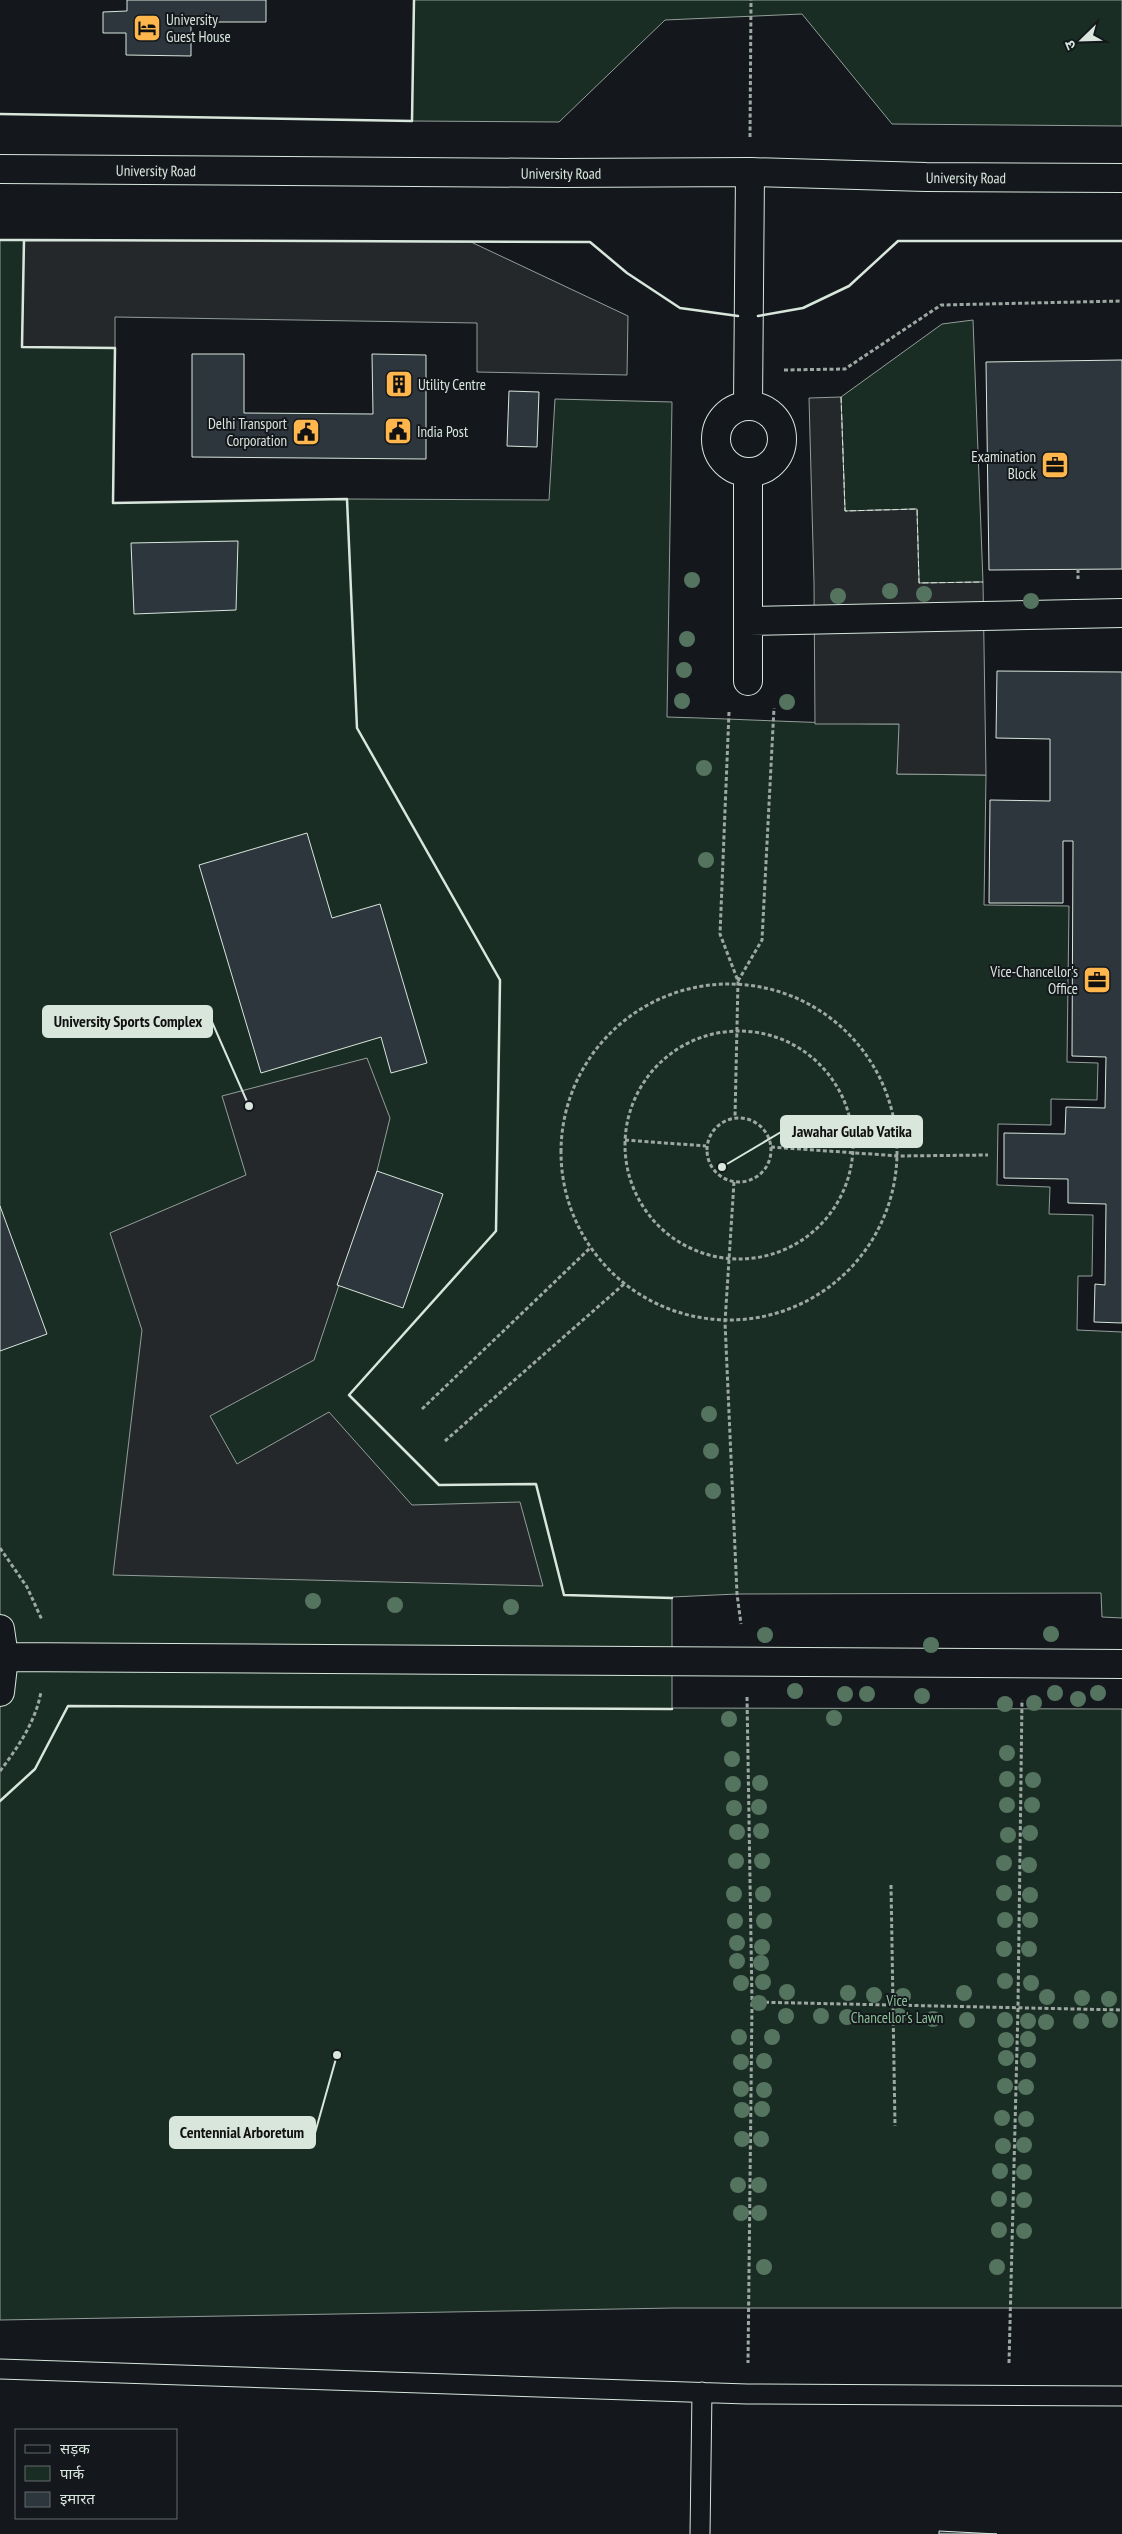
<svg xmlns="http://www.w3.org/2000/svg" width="1122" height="2534" font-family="'PT Sans Narrow','Noto Sans Devanagari',sans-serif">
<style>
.green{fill:#1a2d24;stroke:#939e99}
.parking{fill:#24282b;stroke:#939e99}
.building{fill:#2c363c;stroke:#d8e6dc}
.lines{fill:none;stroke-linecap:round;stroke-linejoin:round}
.service-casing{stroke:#d8e6dc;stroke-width:21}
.minor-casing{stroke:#d8e6dc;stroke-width:30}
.tertiary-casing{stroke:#d8e6dc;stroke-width:30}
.path{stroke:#9da8a2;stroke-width:3;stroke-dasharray:4 2.5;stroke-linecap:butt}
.service{stroke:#14181c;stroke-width:19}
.minor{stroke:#14181c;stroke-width:28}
.tertiary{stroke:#14181c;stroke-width:28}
.fence{stroke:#d8e6dc;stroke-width:1;stroke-dasharray:6 2.5;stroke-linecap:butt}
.wall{stroke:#d8e6dc;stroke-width:2.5}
.tree{fill:#55745f}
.labels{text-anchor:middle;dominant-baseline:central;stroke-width:4;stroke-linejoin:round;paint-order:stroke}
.poi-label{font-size:15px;fill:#d8e6dc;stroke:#14181c;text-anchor:start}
.street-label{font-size:15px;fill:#d8e6dc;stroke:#14181c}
.park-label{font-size:15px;fill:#8ac095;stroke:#14181c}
.leader{fill:none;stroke:#d8e6dc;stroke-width:2}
.callout-dot{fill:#d8e6dc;stroke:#14181c;stroke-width:2}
.callout{fill:#d8e6dc;stroke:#d8e6dc;stroke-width:2}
.callout-label{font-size:16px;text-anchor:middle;font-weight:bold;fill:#111}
</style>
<rect width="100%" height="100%" fill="#14181c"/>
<path class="green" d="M 414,0 L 1122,0 L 1122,126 L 892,124 L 802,14 L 665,20 L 559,122 L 412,121 Z
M 0,240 L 24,240 L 22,347 L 115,348 L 113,503 L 347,499 L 549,500 L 555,399 L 672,402 L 667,717 C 744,719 822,724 900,724 L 897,774 L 986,775 L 984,905 L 1069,906 L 1067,1062 L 1098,1063 L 1097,1100 L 1051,1099 L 1051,1125 L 998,1124 L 997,1185 L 1050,1187 L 1049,1214 L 1093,1215 L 1092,1276 L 1078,1276 L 1077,1330 L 1122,1332 L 1122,1618 L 1102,1617 L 1101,1593 L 737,1594 L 672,1597 L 672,1708 L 1122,1709 L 1122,2308 L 674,2308 L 0,2320 Z
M 973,320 L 983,582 L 919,583 L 917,509 L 845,511 L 841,397 L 942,324 Z"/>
<path class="parking" d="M 24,240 L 471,242 L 628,316 L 627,375 L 477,372 L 477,323 L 115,317 L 115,348 L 22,347 Z
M 841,397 L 845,511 L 917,509 L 919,583 L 983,582 L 986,775 L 897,774 L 899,724 L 815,724 L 814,583 L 809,398 Z
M 367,1058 L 390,1118 L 377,1171 L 314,1360 L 210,1416 L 237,1464 L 329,1412 L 412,1505 L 520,1502 L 543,1586 L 113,1575 L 142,1330 L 110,1233 L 246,1175 L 222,1096 Z"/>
<path class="building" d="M 127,0 L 266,0 L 266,22 L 191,22 L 191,56 L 126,55 L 126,33 L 103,33 L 103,12 L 127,11 Z
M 192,354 L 244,354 L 244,413 L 373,414 L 372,354 L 426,355 L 426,459 L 192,457 Z
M 1122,360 L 1122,569 L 989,570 L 986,362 Z
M 509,391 L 539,392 L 537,447 L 507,446 Z
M 238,541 L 236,610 L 134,614 L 131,543 Z
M 997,671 L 1122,672 L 1122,1323 L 1094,1322 L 1095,1284 L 1105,1285 L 1106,1204 L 1068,1203 L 1068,1179 L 1004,1178 L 1004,1133 L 1065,1134 L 1066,1107 L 1105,1108 L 1106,1057 L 1072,1056 L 1073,841 L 1063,841 L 1063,903 L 989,903 L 990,800 L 1050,801 L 1050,739 L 996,738 Z
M 307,833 L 332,918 L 380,904 L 427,1063 L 391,1073 L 381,1037 L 261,1073 L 199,865 Z
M 377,1171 L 443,1194 L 403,1308 L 337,1285 Z
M 0,1206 L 47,1334 L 0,1351 Z
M 939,2531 L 997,2534 L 939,2534 Z"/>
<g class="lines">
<g class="service-casing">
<path id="service" d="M 0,2369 L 747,2394 L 1122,2396
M 700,2534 L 702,2392"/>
</g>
<g class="minor-casing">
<path id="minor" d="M 748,405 L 750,172
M716 439a33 33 0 1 1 66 0a33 33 0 1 1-66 0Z
M 748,472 L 748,681
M 748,621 L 1122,613
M 0,1629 L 4,1657 L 0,1692
M 4,1657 L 1122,1664"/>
</g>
<g class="tertiary-casing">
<g id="tertiary">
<path id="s1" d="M 0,169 L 561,173 L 750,172 L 926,177 L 1122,178"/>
</g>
</g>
<path class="path" d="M 750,137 L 751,0
M 784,370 L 845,369 L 941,305 L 1122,301
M 1078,569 L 1078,579
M 729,712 L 720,934 L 738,981 L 735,1117
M 738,981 L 762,940 L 774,708
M561 1152a168 168 0 1 1 336 0a168 168 0 1 1-336 0Z
M625 1145a114 114 0 1 1 228 0a114 114 0 1 1-228 0Z
M707 1150a32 32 0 1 1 64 0a32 32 0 1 1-64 0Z
M 625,1140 L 706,1146
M 771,1147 L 899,1156 L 988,1155
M 734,1182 L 725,1322 L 737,1594 L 741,1624
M 422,1409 L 590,1248
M 445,1441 L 624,1284
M 0,1548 L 27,1587 L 42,1620
M 747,1697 L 752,2002 L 748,2363
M 0,1771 C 18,1747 35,1723 41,1692
M 891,1885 L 895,2126
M 752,2002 L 1122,2010
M 1009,2363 L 1018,2008 L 1022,1700"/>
<use href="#service" class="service"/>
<use href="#minor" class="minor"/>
<use href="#tertiary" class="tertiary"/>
<path class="fence" d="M 841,397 L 845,511 L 917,509 L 919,583 L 983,582"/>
<path class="wall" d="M 0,114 L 412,121 L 414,0
M 0,240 L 24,240 L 22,347 L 115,348 L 113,503 L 347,499 L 357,728 L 500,980 L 496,1231 L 349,1395 L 439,1485 L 536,1484 L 564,1595 L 672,1598
M 24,240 L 590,242 L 627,273 L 680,308 L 738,316
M 758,316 L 803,308 L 849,286 L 898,241 L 1122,241
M 0,1801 L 35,1769 L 68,1706 L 672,1709"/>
</g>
<g class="tree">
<circle cx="692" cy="580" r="8"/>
<circle cx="890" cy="591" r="8"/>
<circle cx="924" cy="594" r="8"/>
<circle cx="838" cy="596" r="8"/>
<circle cx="1031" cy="601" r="8"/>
<circle cx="687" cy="639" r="8"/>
<circle cx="684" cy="670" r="8"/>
<circle cx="682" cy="701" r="8"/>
<circle cx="787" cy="702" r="8"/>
<circle cx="704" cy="768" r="8"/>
<circle cx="706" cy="860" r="8"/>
<circle cx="709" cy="1414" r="8"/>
<circle cx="711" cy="1451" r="8"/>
<circle cx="713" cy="1491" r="8"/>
<circle cx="313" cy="1601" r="8"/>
<circle cx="395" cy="1605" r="8"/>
<circle cx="511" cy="1607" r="8"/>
<circle cx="1051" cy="1634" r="8"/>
<circle cx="765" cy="1635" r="8"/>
<circle cx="931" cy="1645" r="8"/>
<circle cx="795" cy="1691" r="8"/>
<circle cx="1055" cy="1693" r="8"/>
<circle cx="1098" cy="1693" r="8"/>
<circle cx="845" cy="1694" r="8"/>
<circle cx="867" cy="1694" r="8"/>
<circle cx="922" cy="1696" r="8"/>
<circle cx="1078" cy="1699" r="8"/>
<circle cx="1034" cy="1703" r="8"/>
<circle cx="1005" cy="1704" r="8"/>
<circle cx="834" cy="1718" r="8"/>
<circle cx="729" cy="1719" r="8"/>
<circle cx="1007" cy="1753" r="8"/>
<circle cx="732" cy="1759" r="8"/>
<circle cx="1007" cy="1779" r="8"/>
<circle cx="1033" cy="1780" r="8"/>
<circle cx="760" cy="1783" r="8"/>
<circle cx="733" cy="1784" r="8"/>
<circle cx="1007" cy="1805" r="8"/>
<circle cx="1032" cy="1805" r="8"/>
<circle cx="759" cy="1807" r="8"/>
<circle cx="734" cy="1808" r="8"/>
<circle cx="761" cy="1831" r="8"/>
<circle cx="737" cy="1832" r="8"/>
<circle cx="1030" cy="1833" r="8"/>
<circle cx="1008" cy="1835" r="8"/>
<circle cx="736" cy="1861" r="8"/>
<circle cx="762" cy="1861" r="8"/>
<circle cx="1004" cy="1863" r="8"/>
<circle cx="1029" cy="1865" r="8"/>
<circle cx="1004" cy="1893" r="8"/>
<circle cx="734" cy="1894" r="8"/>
<circle cx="763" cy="1894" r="8"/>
<circle cx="1030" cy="1895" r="8"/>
<circle cx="1005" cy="1920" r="8"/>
<circle cx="1030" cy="1920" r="8"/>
<circle cx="735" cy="1921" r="8"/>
<circle cx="764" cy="1921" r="8"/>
<circle cx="737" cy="1943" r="8"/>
<circle cx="762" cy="1947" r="8"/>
<circle cx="1004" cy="1949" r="8"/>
<circle cx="1029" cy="1949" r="8"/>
<circle cx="737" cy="1961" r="8"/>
<circle cx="761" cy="1963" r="8"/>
<circle cx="1005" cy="1981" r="8"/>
<circle cx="763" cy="1982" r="8"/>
<circle cx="741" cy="1983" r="8"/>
<circle cx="1031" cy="1983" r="8"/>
<circle cx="787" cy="1992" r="8"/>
<circle cx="848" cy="1993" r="8"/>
<circle cx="964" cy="1993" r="8"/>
<circle cx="874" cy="1995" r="8"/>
<circle cx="903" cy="1996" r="8"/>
<circle cx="1047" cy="1997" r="8"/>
<circle cx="1082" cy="1998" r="8"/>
<circle cx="1109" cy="1999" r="8"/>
<circle cx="759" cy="2003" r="8"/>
<circle cx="786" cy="2016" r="8"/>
<circle cx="821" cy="2016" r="8"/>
<circle cx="899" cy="2016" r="8"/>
<circle cx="847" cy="2017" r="8"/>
<circle cx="933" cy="2019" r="8"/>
<circle cx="967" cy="2020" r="8"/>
<circle cx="1005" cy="2020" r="8"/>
<circle cx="1110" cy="2020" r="8"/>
<circle cx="1028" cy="2021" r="8"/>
<circle cx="1081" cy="2021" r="8"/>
<circle cx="1046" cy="2022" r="8"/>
<circle cx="739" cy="2037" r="8"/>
<circle cx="772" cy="2037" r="8"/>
<circle cx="1028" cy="2039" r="8"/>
<circle cx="1006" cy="2040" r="8"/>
<circle cx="1006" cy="2058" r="8"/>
<circle cx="1028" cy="2060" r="8"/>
<circle cx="764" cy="2061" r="8"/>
<circle cx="741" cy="2062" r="8"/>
<circle cx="1005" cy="2086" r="8"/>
<circle cx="1026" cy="2087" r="8"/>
<circle cx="741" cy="2089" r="8"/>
<circle cx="764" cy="2090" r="8"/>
<circle cx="762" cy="2109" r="8"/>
<circle cx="742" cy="2110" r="8"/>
<circle cx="1002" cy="2118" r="8"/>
<circle cx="1026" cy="2119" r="8"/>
<circle cx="742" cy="2139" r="8"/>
<circle cx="761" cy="2139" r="8"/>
<circle cx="1024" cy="2145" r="8"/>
<circle cx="1003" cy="2146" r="8"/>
<circle cx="1000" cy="2171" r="8"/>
<circle cx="1024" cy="2172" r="8"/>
<circle cx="738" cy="2185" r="8"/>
<circle cx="759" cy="2185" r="8"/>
<circle cx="999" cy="2199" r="8"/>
<circle cx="1024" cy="2200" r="8"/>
<circle cx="741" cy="2213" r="8"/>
<circle cx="759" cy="2213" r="8"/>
<circle cx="999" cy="2230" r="8"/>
<circle cx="1024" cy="2231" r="8"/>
<circle cx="764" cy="2267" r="8"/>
<circle cx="997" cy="2267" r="8"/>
</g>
<defs>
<g id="hotel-square" transform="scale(1.4375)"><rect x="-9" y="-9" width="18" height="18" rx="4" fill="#ffb74d" stroke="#14181c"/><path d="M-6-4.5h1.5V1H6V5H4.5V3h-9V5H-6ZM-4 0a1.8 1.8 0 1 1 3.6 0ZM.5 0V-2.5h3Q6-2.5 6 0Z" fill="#111"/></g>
<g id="building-square" transform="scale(1.4375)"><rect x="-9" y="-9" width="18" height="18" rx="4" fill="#ffb74d" stroke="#14181c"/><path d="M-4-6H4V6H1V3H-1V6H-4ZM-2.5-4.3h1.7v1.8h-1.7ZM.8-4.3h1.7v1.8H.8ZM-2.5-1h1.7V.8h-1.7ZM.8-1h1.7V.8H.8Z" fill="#111"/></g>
<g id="civic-square" transform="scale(1.4375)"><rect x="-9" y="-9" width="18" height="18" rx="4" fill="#ffb74d" stroke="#14181c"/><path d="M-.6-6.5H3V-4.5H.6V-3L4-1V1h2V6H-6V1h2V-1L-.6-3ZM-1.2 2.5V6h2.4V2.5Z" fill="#111"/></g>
<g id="office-square" transform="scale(1.4375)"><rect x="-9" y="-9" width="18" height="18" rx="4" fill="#ffb74d" stroke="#14181c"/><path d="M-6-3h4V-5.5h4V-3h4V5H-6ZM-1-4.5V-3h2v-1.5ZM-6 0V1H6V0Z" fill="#111"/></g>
</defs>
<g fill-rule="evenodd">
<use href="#hotel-square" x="147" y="28"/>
<use href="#building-square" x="399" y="384"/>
<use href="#civic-square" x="398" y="431"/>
<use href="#civic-square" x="306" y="432"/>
<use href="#office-square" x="1055" y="465"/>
<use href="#office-square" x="1097" y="980"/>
</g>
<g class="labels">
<g class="poi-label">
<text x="166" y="19">University<tspan x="166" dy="17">Guest House</tspan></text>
<text x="418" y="384">Utility Centre</text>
<text x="287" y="423" text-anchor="end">Delhi Transport<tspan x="287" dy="17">Corporation</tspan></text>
<text x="417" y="431">India Post</text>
<text x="1036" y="456" text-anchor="end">Examination<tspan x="1036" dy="17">Block</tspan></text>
<text x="1078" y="971" text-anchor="end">Vice-Chancellor's<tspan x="1078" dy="17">Office</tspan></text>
</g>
<g class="street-label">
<text stroke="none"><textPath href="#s1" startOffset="156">University Road</textPath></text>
<text stroke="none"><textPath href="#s1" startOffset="561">University Road</textPath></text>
<text stroke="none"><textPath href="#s1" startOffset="966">University Road</textPath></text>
</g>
<g class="park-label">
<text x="897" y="2000">Vice<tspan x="897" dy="17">Chancellor's Lawn</tspan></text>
</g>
</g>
<path class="leader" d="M249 1106L212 1022M722 1167L781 1132M337 2055L315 2133"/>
<g class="callout-dot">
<circle cx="249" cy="1106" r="5"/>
<circle cx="722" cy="1167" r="5"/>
<circle cx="337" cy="2055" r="5"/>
</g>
<g class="callout">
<rect x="43" y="1006" width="169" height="31" rx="5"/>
<rect x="781" y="1116" width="141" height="31" rx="5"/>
<rect x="170" y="2117" width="145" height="31" rx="5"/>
</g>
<g class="callout-label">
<text x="128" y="1027">University Sports Complex</text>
<text x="852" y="1137">Jawahar Gulab Vatika</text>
<text x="242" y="2138">Centennial Arboretum</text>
</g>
<rect x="15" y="2429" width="162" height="90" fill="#14181c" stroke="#626a69"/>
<rect x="25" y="2445" width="25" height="8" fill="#14181c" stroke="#626a69"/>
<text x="60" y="2454" font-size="15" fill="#d8e6dc">सड़क</text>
<rect x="25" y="2466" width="25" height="15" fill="#1a2d24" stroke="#626a69"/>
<text x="60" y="2479" font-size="15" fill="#d8e6dc">पार्क</text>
<rect x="25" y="2492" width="25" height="15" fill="#2c363c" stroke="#626a69"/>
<text x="60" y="2504" font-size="15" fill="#d8e6dc">इमारत</text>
<g transform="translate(1082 40) rotate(247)" stroke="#14181c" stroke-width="4" paint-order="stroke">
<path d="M0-4L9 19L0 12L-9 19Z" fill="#d8e6dc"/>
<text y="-8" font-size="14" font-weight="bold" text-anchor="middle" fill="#d8e6dc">उ</text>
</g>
</svg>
